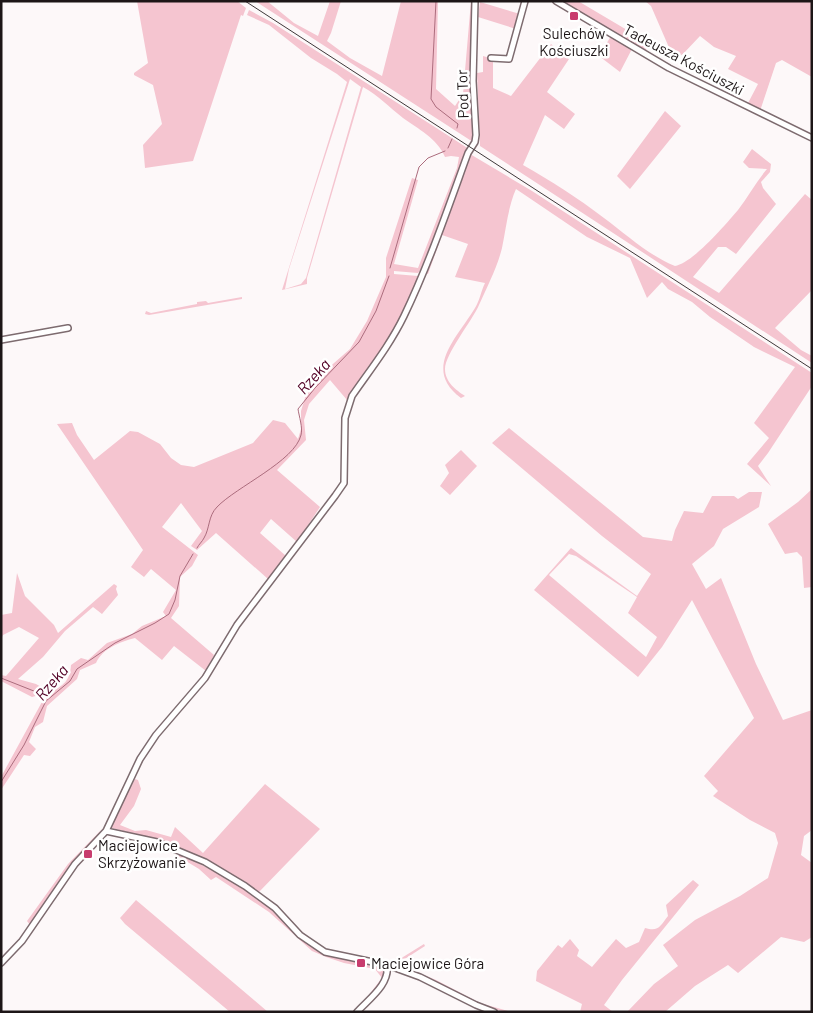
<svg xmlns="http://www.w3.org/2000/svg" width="813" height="1013" font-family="Barlow,sans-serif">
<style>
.green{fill:#f5c5d0;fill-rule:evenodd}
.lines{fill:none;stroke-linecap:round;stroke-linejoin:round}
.stream{stroke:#ac6c7d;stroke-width:1}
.minor-casing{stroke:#7d6b6f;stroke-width:8}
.minor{stroke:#fff;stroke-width:5}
.rail{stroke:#3e3839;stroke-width:1}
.poi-dot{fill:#c83c6e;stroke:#fff;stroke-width:2}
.labels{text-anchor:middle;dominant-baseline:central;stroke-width:5;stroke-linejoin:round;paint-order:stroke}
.poi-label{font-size:15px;fill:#1d1617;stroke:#fff;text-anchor:start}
.street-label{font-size:15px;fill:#1d1617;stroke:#fff}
.water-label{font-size:16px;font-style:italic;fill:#520125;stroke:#fff}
</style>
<rect width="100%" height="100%" fill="#fdf8f9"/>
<path class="green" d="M 137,1 L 237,1 L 246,8 L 243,16 L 241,15 L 193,161 L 145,168 L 143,145 L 162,124 L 153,85 L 134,75 L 134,73 L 148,63 Z
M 255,1 L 267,1 L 294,23 L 318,36 L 330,1 L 341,1 L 331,33 L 327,41 L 350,58 L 382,76 L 401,1 L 438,1 L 436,89 L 455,106 L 463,94 L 471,1 L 473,1 L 472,54 L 473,142 Z
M 560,1 L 578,1 L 649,43 L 645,53 Z
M 645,1 L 812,1 L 812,77 L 782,60 L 776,63 L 760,111 L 747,105 L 758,84 L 728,69 L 736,56 L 714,47 L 700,36 L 683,54 L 674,59 L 651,6 Z
M 480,2 L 520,14 L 516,29 L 478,17 Z
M 249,10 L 273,23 L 469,149 L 420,271 L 418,273 L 394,271 L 394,274 L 418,276 L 418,279 L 392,335 L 354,387 L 347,400 L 330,380 L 309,404 L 304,420 L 306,440 L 277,470 L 320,507 L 297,542 L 271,519 L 260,533 L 286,556 L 268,579 L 216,533 L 197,550 L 191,546 L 202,531 L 181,503 L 162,527 L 198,555 L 192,566 L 180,577 L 179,606 L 171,618 L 214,655 L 206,671 L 174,646 L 162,660 L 135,638 C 120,642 103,648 96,663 L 80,670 L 77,679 L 47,706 L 43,722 L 35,727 L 29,742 L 36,749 L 30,756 L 24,755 L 1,790 L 1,777 L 43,700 L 39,695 L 32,697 L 1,681 L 1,675 L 6,676 L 39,638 L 19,627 L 3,635 L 1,639 L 1,615 L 12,613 L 17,573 L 25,596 L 54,625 L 58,633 L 114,584 L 117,586 L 116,589 L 118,595 L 102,614 L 93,607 L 65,631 L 43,657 L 18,679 L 36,684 L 50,692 C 64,686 70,680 71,665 L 81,658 L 88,660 L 107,643 L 132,634 L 142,626 L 166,616 L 163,612 L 176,590 L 151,569 L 144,577 L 131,567 L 143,550 L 57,424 L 72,423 L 77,435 L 94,460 L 130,431 L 138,432 L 160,444 L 171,458 L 181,465 L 194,467 L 253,443 L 273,420 L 285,423 L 298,439 L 301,429 L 301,411 L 309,385 L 350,349 L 367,321 L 386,277 L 386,258 L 412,178 L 418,180 L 394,264 L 418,268 L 457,168 L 459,157 L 451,156 L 445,157 C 437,138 418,129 403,118 C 389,107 378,95 363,87 L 307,278 L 307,284 L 282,290 L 347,82 L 337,74 L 311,58 L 269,25 L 247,15 ZM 350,79 L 361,87 L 306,278 L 301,284 L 285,289 L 289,269 Z
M 611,36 L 633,47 L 620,72 L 599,56 Z
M 551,44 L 569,59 L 547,92 L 575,114 L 564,129 L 545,115 L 523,165 C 551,181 578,198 604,218 C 627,235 648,255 675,266 C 693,263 726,224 738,210 C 748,197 756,182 767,169 L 749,168 L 743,162 L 752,149 L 771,164 L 770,172 L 761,182 L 763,188 L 776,204 L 736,254 L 726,247 L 718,247 L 693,277 L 719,293 L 805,194 L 812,200 L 812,290 L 775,328 L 801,350 L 812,356 L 812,363 L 480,146 L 477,73 L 483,72 L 483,56 L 493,59 L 493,88 L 511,96 Z
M 665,111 L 681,126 L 630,189 L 617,176 Z
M 470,154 L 532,191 L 812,373 L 812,386 L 768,453 L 758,466 L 771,486 L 747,464 L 769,438 L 754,423 L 795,367 L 754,347 L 710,317 L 692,302 L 668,289 L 662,282 L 647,298 L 630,258 L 587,237 L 516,189 C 508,207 506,229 502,248 C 497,268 487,287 479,305 C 472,321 445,354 445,369 C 445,382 456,390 465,396 L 461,398 C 422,369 457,338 475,308 C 480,300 481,291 485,283 L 455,277 L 468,244 L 442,235 L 428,274 L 425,274 Z
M 242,297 L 242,299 L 149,315 L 145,314 L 146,311 L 151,313 L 197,304 L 197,302 L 206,301 L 208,303 Z
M 509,428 L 643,537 L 672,541 L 675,530 L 684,511 L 703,513 L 712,496 L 734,496 L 738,499 L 749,492 L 762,492 L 759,507 L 723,529 L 714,546 L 692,564 L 706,589 L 721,578 L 756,664 L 783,720 L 812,710 L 812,830 L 804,836 L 801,855 L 812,863 L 812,937 L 804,942 L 781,937 L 738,973 L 728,965 L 695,986 L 665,1012 L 627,1012 L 654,984 L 678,966 L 663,945 L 695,920 L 740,896 L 768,878 L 778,843 L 775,833 L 750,820 L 713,796 L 718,791 L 704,776 L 754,718 L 692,600 L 662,647 L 638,677 L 534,590 L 571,548 L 637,596 L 651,574 L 602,536 L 492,443 ZM 569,554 L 576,556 L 637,597 L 628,613 L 657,637 L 646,657 L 549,575 Z
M 461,450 L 477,466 L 450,495 L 440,486 L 449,473 L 445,465 Z
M 812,489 L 812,587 L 804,588 L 802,557 L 797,552 L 785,554 L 768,524 L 798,502 Z
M 135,779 L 138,780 L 141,789 L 134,806 L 120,825 L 135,831 L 146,830 L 171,837 L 175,827 L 203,853 L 265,784 L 320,829 L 258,893 L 201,857 L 158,840 L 112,828 L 115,816 Z
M 103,828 L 61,879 L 30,925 L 27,921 L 68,864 Z
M 177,853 C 207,867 237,882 264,903 C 280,916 293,933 310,945 C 324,955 341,958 357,961 L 357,963 L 383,967 L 386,971 L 384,978 L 361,1005 L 382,978 L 375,969 L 344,963 L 326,957 L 312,951 L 269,912 L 216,877 L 211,880 L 199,869 L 176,855 Z
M 693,880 L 699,885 L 622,980 L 604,1005 L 613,1012 L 580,1012 L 582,1004 L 536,981 L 537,971 L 558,945 L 562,948 L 570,939 L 579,950 L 577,956 L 592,967 L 616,939 L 626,948 L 639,942 L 645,928 C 659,932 660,926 668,916 L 666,905 Z
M 136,900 L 268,1012 L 230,1012 L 125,924 L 120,918 Z
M 424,944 L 425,946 L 397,964 L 436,980 L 480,1003 L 508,1011 C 486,1013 418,977 395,966 L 395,962 Z"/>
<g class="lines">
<path class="stream" d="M 436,1 L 431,99 L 436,107 L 458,124 L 457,128
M 448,148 L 452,139
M 390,268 L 419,167 L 428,158 L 445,151
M 197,548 C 199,544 202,542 204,538 C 210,528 208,516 217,507 C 236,487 295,461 301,435 C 303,428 299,416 298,409 L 315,388 L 359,342 L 376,311 L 389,276
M 1,678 L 49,697
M 1,782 L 24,745 L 46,701 L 70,681 L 77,669 L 115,643 L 155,623 L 169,614 L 175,600 L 180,576 L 193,554"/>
<g class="minor-casing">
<path id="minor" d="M 556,1 L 669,68 L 812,138
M 491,58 L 509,59 L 525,1
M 1,340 L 68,328
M 106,831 L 157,842 L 205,862 L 245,886 L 275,908 L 300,935 L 325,952 L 387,965 L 420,977 L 476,1005 L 494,1012
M 1,963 L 22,941 L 75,864 L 106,831 L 140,759 L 156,735 L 205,678 L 237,625 L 335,496 L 344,483 L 345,418 L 352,396 C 370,370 390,345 404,316 C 429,264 448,208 468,153 L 475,142 L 476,135 L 473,81 L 475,1
M 357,1012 C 370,998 390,984 387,965"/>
</g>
<use href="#minor" class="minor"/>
<path class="rail" d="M 245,1 L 812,369"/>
</g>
<g class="poi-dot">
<rect x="569" y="11" width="10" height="10" rx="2.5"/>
<rect x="83" y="849" width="10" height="10" rx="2.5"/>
<rect x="356" y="958" width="10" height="10" rx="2.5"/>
</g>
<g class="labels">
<g class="poi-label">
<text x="574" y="33" text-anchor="middle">Sulechów<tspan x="574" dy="17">Kościuszki</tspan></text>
<text x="98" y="845">Maciejowice<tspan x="98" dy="17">Skrzyżowanie</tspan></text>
<text x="371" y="963">Maciejowice Góra</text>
</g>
<g class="street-label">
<text transform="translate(684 59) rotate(28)">Tadeusza Kościuszki</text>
<text transform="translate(462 94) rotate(-92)">Pod Tor</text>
</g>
<g class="water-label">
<text transform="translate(313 376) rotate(-48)">Rzeka</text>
<text transform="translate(51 682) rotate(-49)">Rzeka</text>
</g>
</g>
<rect width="813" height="1013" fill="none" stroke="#1d1617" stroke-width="5"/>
</svg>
